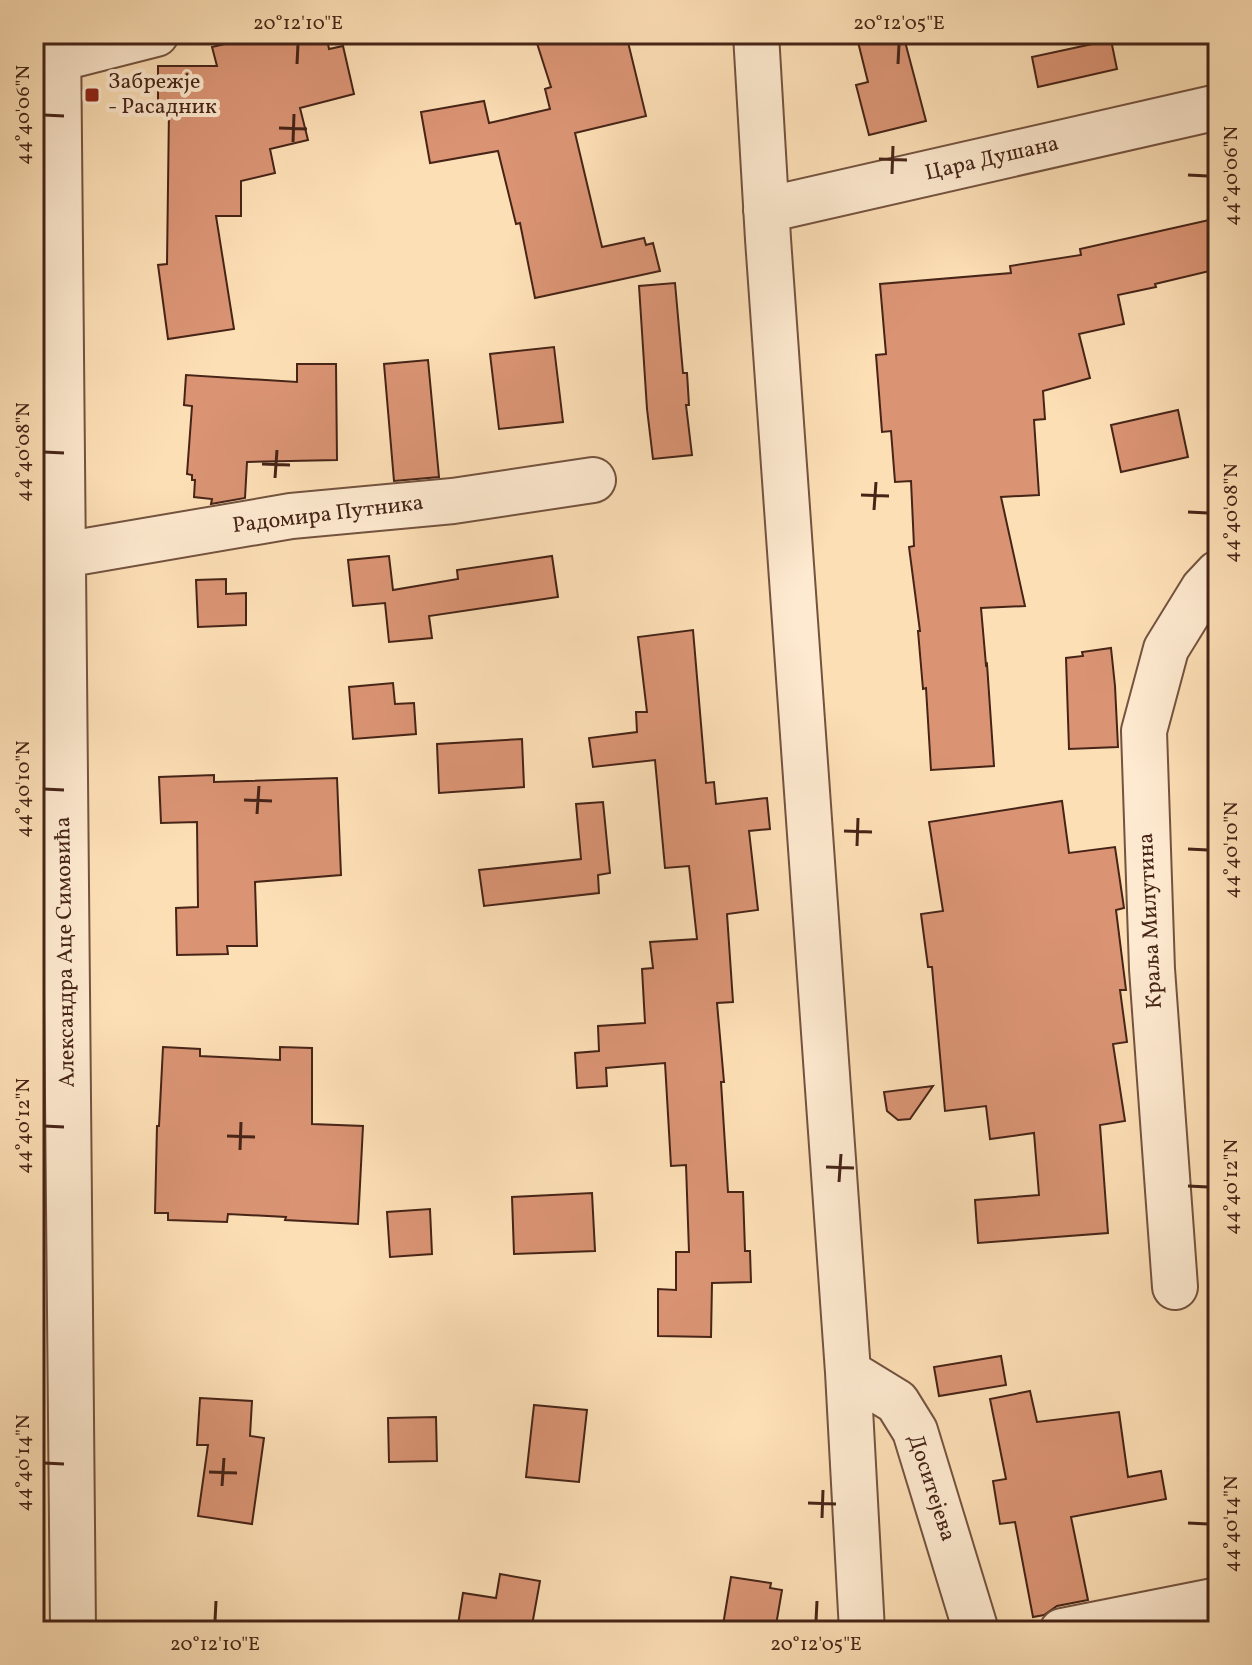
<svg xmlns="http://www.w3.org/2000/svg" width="1252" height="1665" font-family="Vollkorn,serif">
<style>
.building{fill:#da9474;stroke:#462417;stroke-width:2}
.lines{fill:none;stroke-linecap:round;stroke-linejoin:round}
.minor-casing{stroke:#74533f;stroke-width:48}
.minor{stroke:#feead0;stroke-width:44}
.ticks{fill:none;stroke:#462417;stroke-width:3}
.poi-dot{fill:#8f2418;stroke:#feead0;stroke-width:3}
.labels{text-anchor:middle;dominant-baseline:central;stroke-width:8;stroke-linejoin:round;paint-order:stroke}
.poi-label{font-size:22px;fill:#462417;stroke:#feead0;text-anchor:start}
.street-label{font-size:22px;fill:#462417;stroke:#feead0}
.neatline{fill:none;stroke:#462417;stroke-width:3}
.ticks-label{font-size:20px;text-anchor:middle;fill:#462417}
</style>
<rect width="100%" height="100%" fill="#fddfb6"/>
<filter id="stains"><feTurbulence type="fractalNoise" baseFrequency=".0025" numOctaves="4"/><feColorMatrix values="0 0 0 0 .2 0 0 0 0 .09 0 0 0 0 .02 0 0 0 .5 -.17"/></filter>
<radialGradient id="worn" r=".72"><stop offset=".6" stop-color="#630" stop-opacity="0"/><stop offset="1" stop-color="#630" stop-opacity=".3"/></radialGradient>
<path class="building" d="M 268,34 L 326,34 L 329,49 L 343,46 L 354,94 L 300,108 L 308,140 L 270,149 L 275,173 L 241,181 L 241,216 L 216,216 L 234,329 L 168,339 L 158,265 L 167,264 L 169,109 L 158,110 L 158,66 L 217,66 L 212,47 Z
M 534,34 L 626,34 L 646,116 L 575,133 L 602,247 L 644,238 L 646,245 L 653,243 L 660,271 L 535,298 L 520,223 L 516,224 L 498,151 L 430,163 L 421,112 L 484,101 L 489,123 L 550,109 L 545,89 L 551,87 Z
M 856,34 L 903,34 L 926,121 L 869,135 L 856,85 L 868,82 Z
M 1111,40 L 1117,69 L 1038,87 L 1032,57 Z
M 1218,218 L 1218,269 L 1155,284 L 1156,287 L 1118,295 L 1124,324 L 1079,334 L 1090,378 L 1043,391 L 1045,419 L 1034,420 L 1039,495 L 1001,497 L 1025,606 L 981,608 L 986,665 L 987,664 L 994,766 L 931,770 L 926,688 L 923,689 L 918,631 L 920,631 L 909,547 L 914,546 L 911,481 L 895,482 L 891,431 L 882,432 L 876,355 L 886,354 L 880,284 L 1011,273 L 1010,266 L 1081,255 L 1080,249 Z
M 675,283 L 683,373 L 687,373 L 689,405 L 686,405 L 692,455 L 653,459 L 647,409 L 639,286 Z
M 554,347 L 563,422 L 499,429 L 490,354 Z
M 428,360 L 439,477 L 394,481 L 384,364 Z
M 297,364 L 336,364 L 337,460 L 247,462 L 245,498 L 211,504 L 212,499 L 194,497 L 195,480 L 192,480 L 192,475 L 187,474 L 192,406 L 184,405 L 186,375 L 297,382 Z
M 1178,410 L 1188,457 L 1121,472 L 1111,425 Z
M 389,556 L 393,590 L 458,579 L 457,570 L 552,556 L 558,597 L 429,616 L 432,638 L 389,642 L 385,603 L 353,606 L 348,560 Z
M 226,579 L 226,594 L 246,593 L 246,625 L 198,627 L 196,580 Z
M 693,630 L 706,783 L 714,782 L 716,804 L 767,798 L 770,829 L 749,831 L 758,910 L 727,914 L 733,1002 L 717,1003 L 724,1082 L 721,1082 L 728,1192 L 743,1192 L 745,1251 L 750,1251 L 751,1282 L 712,1283 L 711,1337 L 658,1336 L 658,1289 L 676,1290 L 676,1252 L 689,1252 L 686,1165 L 671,1166 L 665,1063 L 606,1068 L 607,1086 L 577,1088 L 575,1053 L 599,1051 L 598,1026 L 645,1023 L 642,969 L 653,968 L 650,942 L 697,939 L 689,866 L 665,868 L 655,760 L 593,767 L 589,738 L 637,732 L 636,712 L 647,712 L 638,637 Z
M 1111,648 L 1115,686 L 1118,747 L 1069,749 L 1066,658 L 1083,656 L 1082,652 Z
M 393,683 L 395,704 L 414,703 L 416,734 L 353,739 L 349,687 Z
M 522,739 L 524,787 L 439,793 L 437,744 Z
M 214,775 L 214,782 L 337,778 L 341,875 L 255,882 L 257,946 L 227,946 L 228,954 L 177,955 L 176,908 L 198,907 L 197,822 L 161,823 L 159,777 Z
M 1062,801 L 1069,853 L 1115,847 L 1124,908 L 1116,910 L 1126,990 L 1120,990 L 1127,1042 L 1113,1044 L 1125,1121 L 1100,1125 L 1108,1233 L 978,1243 L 975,1200 L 1039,1195 L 1034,1133 L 990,1139 L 986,1106 L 945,1111 L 932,967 L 928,967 L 921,914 L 943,911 L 929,822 Z
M 603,802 L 610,873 L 598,875 L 599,893 L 484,906 L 479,870 L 581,859 L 576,804 Z
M 163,1047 L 200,1049 L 200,1056 L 280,1060 L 280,1047 L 312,1048 L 312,1124 L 363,1126 L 358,1224 L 285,1220 L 286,1217 L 228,1214 L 227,1222 L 168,1220 L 168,1213 L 155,1213 L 157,1126 L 159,1126 Z
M 933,1086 L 910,1119 L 898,1120 L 887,1111 L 884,1092 Z
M 592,1193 L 595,1251 L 514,1254 L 512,1197 Z
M 430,1209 L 432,1254 L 390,1257 L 387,1212 Z
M 1001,1356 L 1006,1385 L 939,1396 L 934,1367 Z
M 1030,1391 L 1037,1422 L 1119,1412 L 1128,1477 L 1161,1471 L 1166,1499 L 1071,1517 L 1088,1600 L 1057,1606 L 1044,1615 L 1033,1617 L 1015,1522 L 1000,1524 L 993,1481 L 1006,1479 L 990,1399 Z
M 200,1398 L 252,1401 L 250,1436 L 264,1438 L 252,1524 L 198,1516 L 208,1445 L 197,1445 Z
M 534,1405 L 587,1410 L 579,1482 L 526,1477 Z
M 436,1417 L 437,1461 L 389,1462 L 388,1418 Z
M 500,1574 L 540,1581 L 531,1631 L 457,1631 L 463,1593 L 496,1598 Z
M 731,1577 L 771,1583 L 770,1588 L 782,1590 L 775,1631 L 722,1631 Z"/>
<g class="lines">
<g class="minor-casing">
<path id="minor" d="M 58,34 L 73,1631
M 756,34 L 768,239 L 848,1372 L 862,1631
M 34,65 L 156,34
M 766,210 L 1218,107
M 63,555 L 291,516 L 453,501 L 593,480
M 1175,1287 L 1152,969 L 1144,731 L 1166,649 L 1203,589 L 1218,573
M 848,1372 L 897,1402 L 915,1431 L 976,1631
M 1062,1631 L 1218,1600"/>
</g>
<use href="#minor" class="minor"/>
</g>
<path class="ticks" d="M 297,64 L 298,44M 898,64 L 899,44M 44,115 L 64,116M 279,128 L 307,129M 293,142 L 294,114M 879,159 L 907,160M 892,174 L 893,146M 1188,175 L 1208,176M 44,452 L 64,453M 262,464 L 290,465M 275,478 L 277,450M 861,495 L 889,496M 874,510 L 876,482M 1188,512 L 1208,513M 44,789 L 64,790M 244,800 L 272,801M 257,814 L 259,786M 844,831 L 872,832M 857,846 L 858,818M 1188,849 L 1208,850M 44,1126 L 64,1127M 227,1136 L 255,1137M 240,1150 L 241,1122M 826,1167 L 854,1168M 839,1182 L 841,1154M 1188,1186 L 1208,1187M 44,1463 L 64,1464M 209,1472 L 237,1473M 222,1486 L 224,1458M 808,1503 L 836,1504M 822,1518 L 823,1490M 1188,1523 L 1208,1524M 215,1621 L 216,1601M 816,1621 L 817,1601"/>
<rect class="poi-dot" x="84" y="87" width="16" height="16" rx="4"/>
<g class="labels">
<g class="poi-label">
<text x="108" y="82">Забрежје<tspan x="108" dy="25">- Расадник</tspan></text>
</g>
<g class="street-label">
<text transform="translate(992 159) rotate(-13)">Цара Душана</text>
<text transform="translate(328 515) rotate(-7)">Радомира Путника</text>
<text transform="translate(1151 921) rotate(-93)">Краља Милутина</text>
<text transform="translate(66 952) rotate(-91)">Александра Аце Симовића</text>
<text transform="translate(931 1488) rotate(72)">Доситејева</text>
</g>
</g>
<rect width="1252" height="1665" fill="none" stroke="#fddfb6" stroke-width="88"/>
<rect x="44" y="44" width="1164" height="1577" class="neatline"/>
<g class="ticks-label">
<text x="298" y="29">20°12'10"E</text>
<text x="899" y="29">20°12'05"E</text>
<text transform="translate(22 115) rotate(-90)" y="7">44°40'06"N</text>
<text transform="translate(1230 176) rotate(-90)" y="7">44°40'06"N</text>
<text transform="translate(22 452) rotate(-90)" y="7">44°40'08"N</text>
<text transform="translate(1230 513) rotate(-90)" y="7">44°40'08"N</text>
<text transform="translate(22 789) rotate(-90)" y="7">44°40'10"N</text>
<text transform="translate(1230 850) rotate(-90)" y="7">44°40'10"N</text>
<text transform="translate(22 1126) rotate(-90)" y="7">44°40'12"N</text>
<text transform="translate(1230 1187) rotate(-90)" y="7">44°40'12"N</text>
<text transform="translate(22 1463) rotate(-90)" y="7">44°40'14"N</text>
<text transform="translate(1230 1524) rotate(-90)" y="7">44°40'14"N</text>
<text x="215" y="1650">20°12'10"E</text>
<text x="816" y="1650">20°12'05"E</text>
</g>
<rect width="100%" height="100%" filter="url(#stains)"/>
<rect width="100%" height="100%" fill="url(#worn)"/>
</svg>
